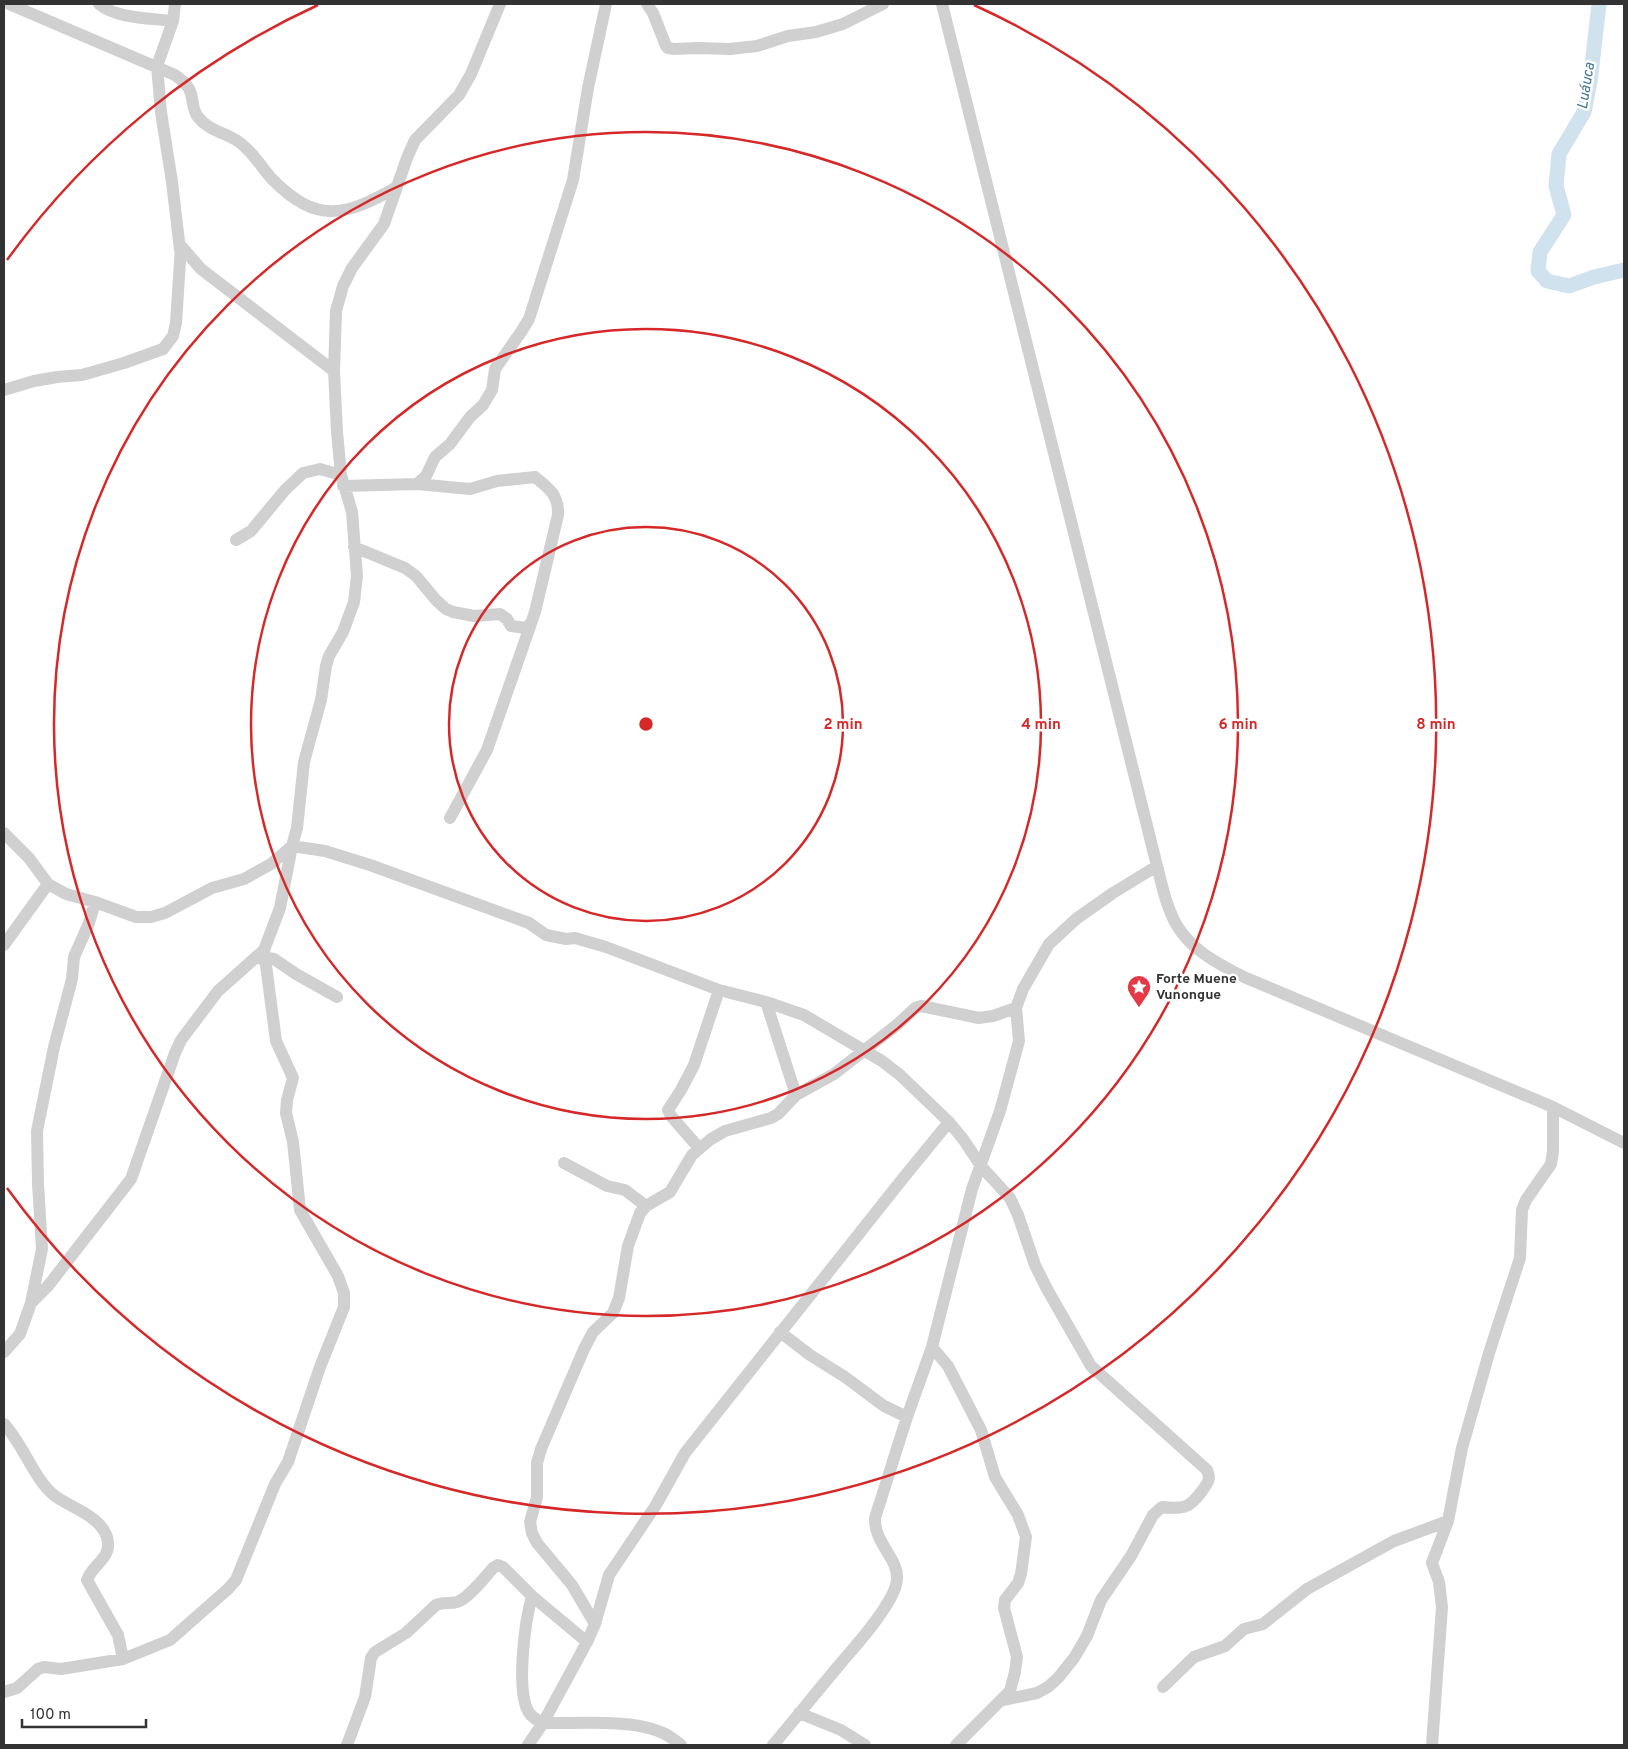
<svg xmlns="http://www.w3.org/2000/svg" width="1628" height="1749" font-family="Overpass,sans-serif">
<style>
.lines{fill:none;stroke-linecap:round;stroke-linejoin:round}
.river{stroke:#cfe2ee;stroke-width:15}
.minor{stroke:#d0d0d0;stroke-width:12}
.ring{fill:none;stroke:#d62828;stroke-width:2.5}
.labels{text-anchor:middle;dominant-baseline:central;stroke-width:5;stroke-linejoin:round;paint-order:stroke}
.poi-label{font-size:14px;font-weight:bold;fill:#333;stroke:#fff;text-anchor:start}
.water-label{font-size:15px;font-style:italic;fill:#3f7597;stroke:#fff}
.centre{fill:#d62828;stroke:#fff;stroke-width:2.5}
.ring-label{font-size:15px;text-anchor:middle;font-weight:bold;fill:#d62828;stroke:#fff;stroke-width:5;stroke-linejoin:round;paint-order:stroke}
</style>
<rect width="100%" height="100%" fill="#fff"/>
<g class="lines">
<path class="river" d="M 1599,4 L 1590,82 L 1584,112 L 1559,154 L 1556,186 L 1564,215 L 1540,252 L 1538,271 L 1547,281 L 1569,286 L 1594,277 L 1624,270"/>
<path class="minor" d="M 9,4 L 175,75 C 180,79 186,83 189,89 C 194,97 191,109 198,117 C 208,130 223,132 236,140 C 241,143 245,147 248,150 C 257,159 264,170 272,179 C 317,225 346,216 397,187
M 99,4 C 117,19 150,18 173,21
M 175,4 L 173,21 L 157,66 L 161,112 L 172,182 L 180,250 L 181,246
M 647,4 L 653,13 L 666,46 L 668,48 L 674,49 L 698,48 L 730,49 L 757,46 L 788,36 L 816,32 L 843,24 L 883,4
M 942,4 L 1157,866 C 1161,881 1164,897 1170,911 C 1182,945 1214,962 1244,977 L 1553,1107 L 1624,1143
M 181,246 L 201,269 L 334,371
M 4,390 L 34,381 L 57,377 L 82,375 L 124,363 L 163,349 L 173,336 L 176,323 L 181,246
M 417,484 L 426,476 L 435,457 L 450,444 L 470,417 L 483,405 L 492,390 L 495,369 L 521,332 L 529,319 L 573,180 L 588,88 L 606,4
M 343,486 L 417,484 L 470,489 L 497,481 L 535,477 C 550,489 559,496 558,515 L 535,612 L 487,750 L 450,818
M 236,540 L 251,531 L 285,490 L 303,473 L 320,469 L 341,475
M 354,547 L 405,568 L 416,576 L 436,600 L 446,609 L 453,612 L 474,616 L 500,614 L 507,619 L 511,626 L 526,628 L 530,624
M 4,833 L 29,858 L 48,884 L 66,894 L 95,902 L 136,917 L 151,917 L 165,913 L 212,888 L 244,879 L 271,864 L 292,846 L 297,828 L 304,762 L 321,700 L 326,666 L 329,656 L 343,632 L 354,602 L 357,576 L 352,512 L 341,475 L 337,432 L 334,371 L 336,311 L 343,286 L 352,268 L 384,224 L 407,158 L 415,140 L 459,95 L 471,74 L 500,4
M 4,945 L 48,884
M 264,961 L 268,958 L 274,959 L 296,974 L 337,997
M 766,1002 L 796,1095
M 699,1148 L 671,1116 L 668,1110 L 681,1090 L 694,1065 L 719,990
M 564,1163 L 607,1186 L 625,1190 L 646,1206
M 31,1303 L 48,1286 L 131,1179 L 175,1053 L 181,1040 L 218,991 L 264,950
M 780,1332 L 810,1355 L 845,1377 L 884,1406 L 907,1417
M 932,1347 L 948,1366 L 981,1430 L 995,1477 L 1018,1515 L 1026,1537 L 1021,1574 L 1018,1583 L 1005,1600 L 1004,1608 L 1017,1657 L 1015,1672 L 1010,1691 L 956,1745
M 4,1352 L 20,1334 L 31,1303 L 42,1249 L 38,1184 L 37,1131 L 54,1047 L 72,979 L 74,957 L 89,923 L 95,902
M 4,1424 C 23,1444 35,1481 55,1496 C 71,1508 105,1517 108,1542 C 110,1559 92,1565 87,1580 L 118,1635 L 123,1659
M 532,1596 C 525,1621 516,1688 528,1711 C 531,1717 537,1720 543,1723 C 576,1724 628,1719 658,1731 C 667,1734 674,1739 681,1745
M 595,1624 L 572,1585 L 537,1543 L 532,1533 L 530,1522 L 537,1497 L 537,1463 L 541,1449 L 584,1349 L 593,1332 L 613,1313 L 619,1298 L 628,1246 L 640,1213 L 646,1206 L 670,1192 L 692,1155 L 711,1139 L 725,1131 L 771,1118 L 778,1114 L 796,1095 L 834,1074 L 898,1024 L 915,1008 L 921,1006 L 979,1018 L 993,1016 L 1016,1008
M 1163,1687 L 1194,1657 L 1225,1646 L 1244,1629 L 1263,1624 L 1307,1589 L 1394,1541 L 1448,1521
M 4,1692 L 17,1688 L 38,1669 L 44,1667 L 61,1669 L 123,1659 L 170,1640 L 228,1589 L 236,1580 L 275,1484 L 288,1462 L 320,1367 L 344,1307 L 344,1293 L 338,1276 L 300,1210 L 293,1142 L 286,1113 L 287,1100 L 293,1078 L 276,1041 L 264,950 L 280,908 L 292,846 L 325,851 L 370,865 L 529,923 L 546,935 L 566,939 L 575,938 L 606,947 L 719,990 L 766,1002 L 804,1015 L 882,1061 L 900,1075 L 949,1122 L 963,1139 L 981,1166 L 1010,1198 L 1018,1215 L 1035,1265 L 1047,1289 L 1091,1366 L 1207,1470 C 1208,1473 1209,1475 1209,1478 C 1208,1485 1193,1504 1186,1506 C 1179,1509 1170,1508 1162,1507 L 1153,1515 L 1131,1556 L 1101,1600 L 1087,1636 L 1074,1658 L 1058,1678 L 1048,1687 L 1037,1693 L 1003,1700
M 799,1713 L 841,1730 L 865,1745
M 347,1745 L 365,1697 L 371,1658 L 375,1652 L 406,1633 L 436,1605 C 443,1602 450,1604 457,1602 C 468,1599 485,1577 493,1568 L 498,1565 L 503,1567 L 532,1596 L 587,1642
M 528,1745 L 543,1723 L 587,1642 L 595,1624 L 609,1575 L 656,1505 L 685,1453 L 904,1177 L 949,1122
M 773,1745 C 796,1718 818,1690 841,1663 C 858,1643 877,1622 890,1599 C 894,1592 897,1586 897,1578 C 898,1558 874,1543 875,1518 L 907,1417 L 932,1347 L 972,1189 L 1000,1111 L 1019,1041 L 1016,1008 L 1023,989 L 1049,944 L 1076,919 L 1113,893 L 1157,866
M 1432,1745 L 1442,1607 L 1439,1582 L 1432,1563 L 1448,1521 L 1462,1448 L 1489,1353 L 1520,1258 L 1522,1210 L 1526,1200 L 1551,1164 L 1553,1151 L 1553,1107"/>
</g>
<g class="ring">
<circle cx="646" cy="724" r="197"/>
<circle cx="646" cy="724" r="395"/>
<circle cx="646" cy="724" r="592"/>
<path d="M7 260A790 790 0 0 1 318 5M974 5A790 790 0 1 1 7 1188"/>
</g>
<defs>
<g id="sight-pin" transform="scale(1.25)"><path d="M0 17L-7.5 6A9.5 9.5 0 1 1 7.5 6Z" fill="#e63946" stroke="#fff"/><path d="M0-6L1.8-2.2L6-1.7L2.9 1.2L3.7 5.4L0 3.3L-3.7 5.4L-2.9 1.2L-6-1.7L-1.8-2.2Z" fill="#fff"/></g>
</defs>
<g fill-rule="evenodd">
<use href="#sight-pin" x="1139" y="987"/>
</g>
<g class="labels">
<g class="poi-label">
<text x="1156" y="979">Forte Muene<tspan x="1156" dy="16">Vunongue</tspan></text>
</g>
<g class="water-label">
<text transform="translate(1587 86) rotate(-81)">Luáuca</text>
</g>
</g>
<circle cx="646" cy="724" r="8" class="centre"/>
<g class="ring-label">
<text x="843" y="729">2 min</text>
<text x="1041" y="729">4 min</text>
<text x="1238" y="729">6 min</text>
<text x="1436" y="729">8 min</text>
</g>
<rect width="1628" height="1749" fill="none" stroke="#333333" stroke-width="10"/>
<path d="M22 1719v8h124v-8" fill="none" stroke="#333333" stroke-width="2.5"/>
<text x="30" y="1719" font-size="15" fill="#333333" stroke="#ffffff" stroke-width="4" paint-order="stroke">100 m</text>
</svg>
